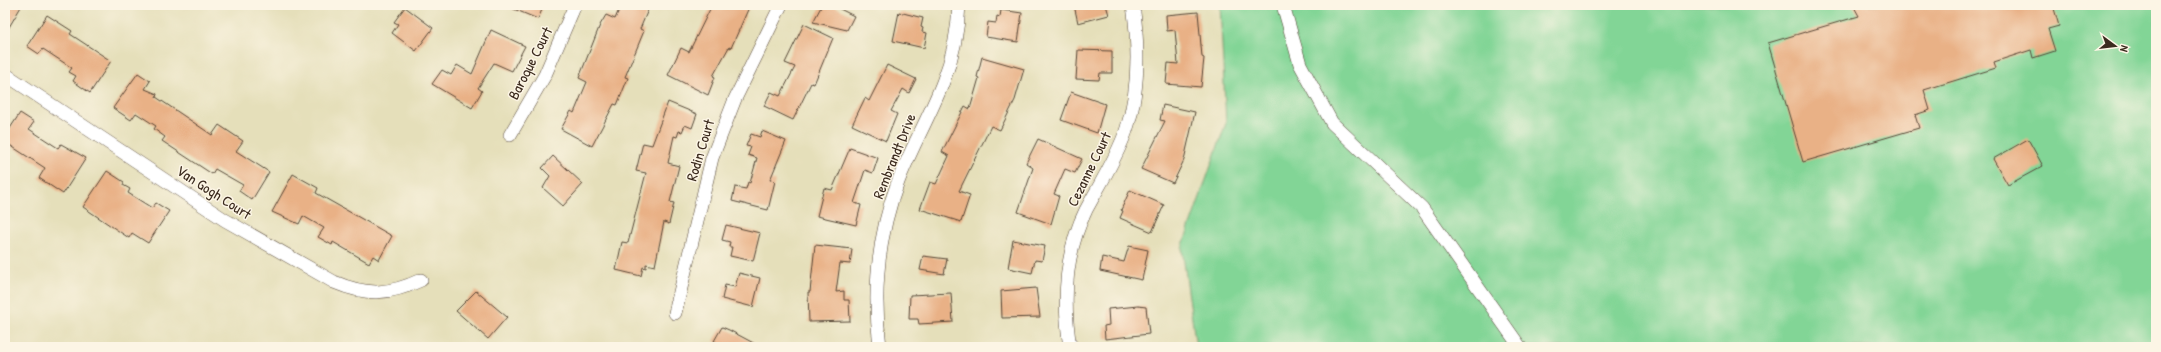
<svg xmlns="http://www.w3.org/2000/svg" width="2161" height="352" font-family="'Patrick Hand',sans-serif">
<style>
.green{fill:#82d596;stroke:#5e805a}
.building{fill:#e9b186}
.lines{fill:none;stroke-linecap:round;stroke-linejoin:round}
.minor-casing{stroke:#544535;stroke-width:14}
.minor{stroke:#fff;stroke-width:13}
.labels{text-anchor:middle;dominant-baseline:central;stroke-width:3;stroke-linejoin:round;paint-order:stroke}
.street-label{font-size:15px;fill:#3b2a1e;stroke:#fcf5e5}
</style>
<rect width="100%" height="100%" fill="#fcf5e5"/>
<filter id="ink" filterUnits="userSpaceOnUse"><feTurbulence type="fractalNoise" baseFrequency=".025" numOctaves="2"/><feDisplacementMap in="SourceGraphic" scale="8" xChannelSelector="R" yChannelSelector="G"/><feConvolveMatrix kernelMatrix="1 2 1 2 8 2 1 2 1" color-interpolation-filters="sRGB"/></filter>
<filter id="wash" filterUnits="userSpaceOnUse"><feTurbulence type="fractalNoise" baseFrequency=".012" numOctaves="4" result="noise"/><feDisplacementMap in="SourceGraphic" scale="16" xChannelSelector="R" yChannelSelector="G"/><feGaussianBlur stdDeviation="0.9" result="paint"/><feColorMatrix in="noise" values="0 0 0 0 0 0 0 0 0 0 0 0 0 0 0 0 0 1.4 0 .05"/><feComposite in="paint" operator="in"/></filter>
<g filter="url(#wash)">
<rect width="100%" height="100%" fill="#e5dfba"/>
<path class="green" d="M 1220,5 L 2156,5 L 2156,347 L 1196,347 L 1182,248 L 1226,123 Z"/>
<g id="blocks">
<path class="building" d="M 5,5 L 22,5 L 5,34 Z
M 504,5 L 544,5 L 538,19 Z
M 621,5 L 650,5 L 640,29 L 644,31 L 625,77 L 628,78 L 617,105 L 614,104 L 592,146 L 561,129 L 571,111 L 574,113 L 587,82 L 579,78 L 600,25 L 606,15 L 615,19 Z
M 712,5 L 750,5 L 731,48 L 729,47 L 713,76 L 715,77 L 708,95 L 668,75 L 681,48 L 689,52 Z
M 822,5 L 832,5 L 854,16 L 847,30 L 813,22 Z
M 1074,5 L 1106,5 L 1109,15 L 1078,23 Z
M 1853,5 L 2053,5 L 2059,26 L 2048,29 L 2055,51 L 2033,58 L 2031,50 L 1994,62 L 1996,68 L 1924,90 L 1930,110 L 1915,115 L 1919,128 L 1803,162 L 1768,43 L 1859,16 Z
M 405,7 L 433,28 L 416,51 L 392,33 L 398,24 L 394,22 Z
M 1001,10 L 1022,13 L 1018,42 L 986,37 L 988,22 L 996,23 L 997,16 L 1000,17 Z
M 899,12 L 923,18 L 921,27 L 923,28 L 922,32 L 927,33 L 924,48 L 893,41 Z
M 1198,12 L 1202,57 L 1204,58 L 1201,87 L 1166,84 L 1168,63 L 1178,64 L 1175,30 L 1167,31 L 1166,15 Z
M 47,15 L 72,31 L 70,34 L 111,61 L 90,93 L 73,81 L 76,76 L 69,72 L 72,68 L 43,49 L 39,54 L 27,46 Z
M 804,24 L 833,38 L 814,84 L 811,83 L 793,120 L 764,106 L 771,92 L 780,96 L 795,67 L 785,63 Z
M 491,30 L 525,46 L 512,71 L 494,63 L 478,88 L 482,91 L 472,108 L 432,84 L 442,70 L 451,75 L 457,65 L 472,74 Z
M 1078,50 L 1112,51 L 1112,73 L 1100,73 L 1099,80 L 1076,79 Z
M 982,57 L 1024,69 L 1015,100 L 1000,130 L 991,126 L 959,191 L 970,195 L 961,222 L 920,209 L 930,182 L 936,184 L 949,156 L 942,152 L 965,106 L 970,109 L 979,78 L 977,77 Z
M 887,65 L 916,79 L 909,93 L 903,89 L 891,111 L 897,114 L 886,141 L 852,125 L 865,98 L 869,101 Z
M 138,73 L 150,81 L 145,89 L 157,94 L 156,97 L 212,135 L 219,125 L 243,141 L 236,151 L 269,172 L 252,200 L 239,191 L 243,185 L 215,169 L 212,174 L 162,141 L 165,137 L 154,129 L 156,126 L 136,113 L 131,120 L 113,108 Z
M 1071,92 L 1105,104 L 1097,133 L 1061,120 Z
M 668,102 L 697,114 L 692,128 L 685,125 L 682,132 L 679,131 L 677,137 L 674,136 L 668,163 L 679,166 L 670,202 L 674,203 L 669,224 L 664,222 L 655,266 L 646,264 L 646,268 L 643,267 L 641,276 L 616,270 L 622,242 L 628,243 L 646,173 L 636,171 L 643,143 L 652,145 Z
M 1163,105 L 1195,112 L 1184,160 L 1173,183 L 1141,169 L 1165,121 L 1160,120 Z
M 20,113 L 34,122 L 29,129 L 58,148 L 61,144 L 86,158 L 63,194 L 39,178 L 45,168 L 5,142 L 5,136 Z
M 762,131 L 786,141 L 770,180 L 775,181 L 768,210 L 732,201 L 735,187 L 746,189 L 748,182 L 750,183 L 757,158 L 748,155 L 751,147 L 746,146 L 751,134 L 760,137 Z
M 1038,139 L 1082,159 L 1075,173 L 1065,169 L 1054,194 L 1059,196 L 1051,224 L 1018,212 L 1033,168 L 1026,163 Z
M 2028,139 L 2043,166 L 2008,185 L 1993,159 Z
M 850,148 L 878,158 L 873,173 L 865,170 L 854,203 L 861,205 L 856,225 L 817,216 L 824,188 L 832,190 Z
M 553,156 L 583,184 L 563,206 L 543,188 L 550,176 L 542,168 Z
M 107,171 L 124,182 L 123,185 L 130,189 L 128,193 L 152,208 L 156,203 L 169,211 L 148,243 L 132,233 L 129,238 L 83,207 Z
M 293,174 L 318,188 L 316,193 L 392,236 L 379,260 L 373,256 L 369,263 L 333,242 L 332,245 L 318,237 L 324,228 L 303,216 L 299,224 L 272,212 Z
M 1130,190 L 1164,205 L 1152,232 L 1120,218 L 1123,211 L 1121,210 Z
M 726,225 L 760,233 L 753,261 L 730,256 L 732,247 L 729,247 L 730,242 L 722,240 Z
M 1013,240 L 1045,246 L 1042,261 L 1035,260 L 1032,273 L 1008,268 Z
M 815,245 L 852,249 L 850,264 L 840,263 L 836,292 L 844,291 L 844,300 L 849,300 L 850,321 L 809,322 L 808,292 L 810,292 Z
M 1129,246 L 1148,250 L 1142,280 L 1100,271 L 1102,257 L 1124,262 Z
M 923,256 L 947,259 L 944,274 L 920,270 Z
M 739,273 L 760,278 L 753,307 L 722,299 L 725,285 L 735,287 Z
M 1036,288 L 1040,317 L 1002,318 L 1001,291 Z
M 476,291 L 507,317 L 488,339 L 456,311 Z
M 951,293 L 953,322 L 919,324 L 918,319 L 909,319 L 910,295 Z
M 1138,306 L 1146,307 L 1149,334 L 1105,339 L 1104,326 L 1109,325 L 1108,309 Z
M 722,327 L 729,330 L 761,347 L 716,347 L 718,343 L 714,341 Z"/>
</g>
</g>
<g filter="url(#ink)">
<use href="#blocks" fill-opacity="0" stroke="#544535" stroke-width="1"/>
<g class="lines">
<g class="minor-casing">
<path id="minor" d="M 1283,5 L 1300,64 L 1332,123 L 1422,208 L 1520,347
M 5,74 L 225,220 L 334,282 C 367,296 389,295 421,280
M 510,135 L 545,75 L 575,5
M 675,313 L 712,158 L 735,99 L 781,5
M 880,347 C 873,292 878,235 898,182 C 911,148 930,116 943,82 C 953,57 958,32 959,5
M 1070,347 C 1063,302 1065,252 1086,210 C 1100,184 1116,159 1126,131 C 1140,90 1139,47 1133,5"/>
</g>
<use href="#minor" class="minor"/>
</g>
</g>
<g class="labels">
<g class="street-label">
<text transform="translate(530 63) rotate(-63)">Baroque Court</text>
<text transform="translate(700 150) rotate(-73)">Rodin Court</text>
<text transform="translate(894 156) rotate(-68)">Rembrandt Drive</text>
<text transform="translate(1089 169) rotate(-64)">Cezanne Court</text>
<text transform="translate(214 192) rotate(33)">Van Gogh Court</text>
</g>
</g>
<rect width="2161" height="352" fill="none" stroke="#fcf5e5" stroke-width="20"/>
<g transform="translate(2115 46) rotate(105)" stroke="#fcf5e5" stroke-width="3" paint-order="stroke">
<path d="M0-3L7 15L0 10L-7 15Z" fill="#3b2a1e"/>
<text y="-6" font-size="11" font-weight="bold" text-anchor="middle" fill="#3b2a1e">N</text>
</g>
</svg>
